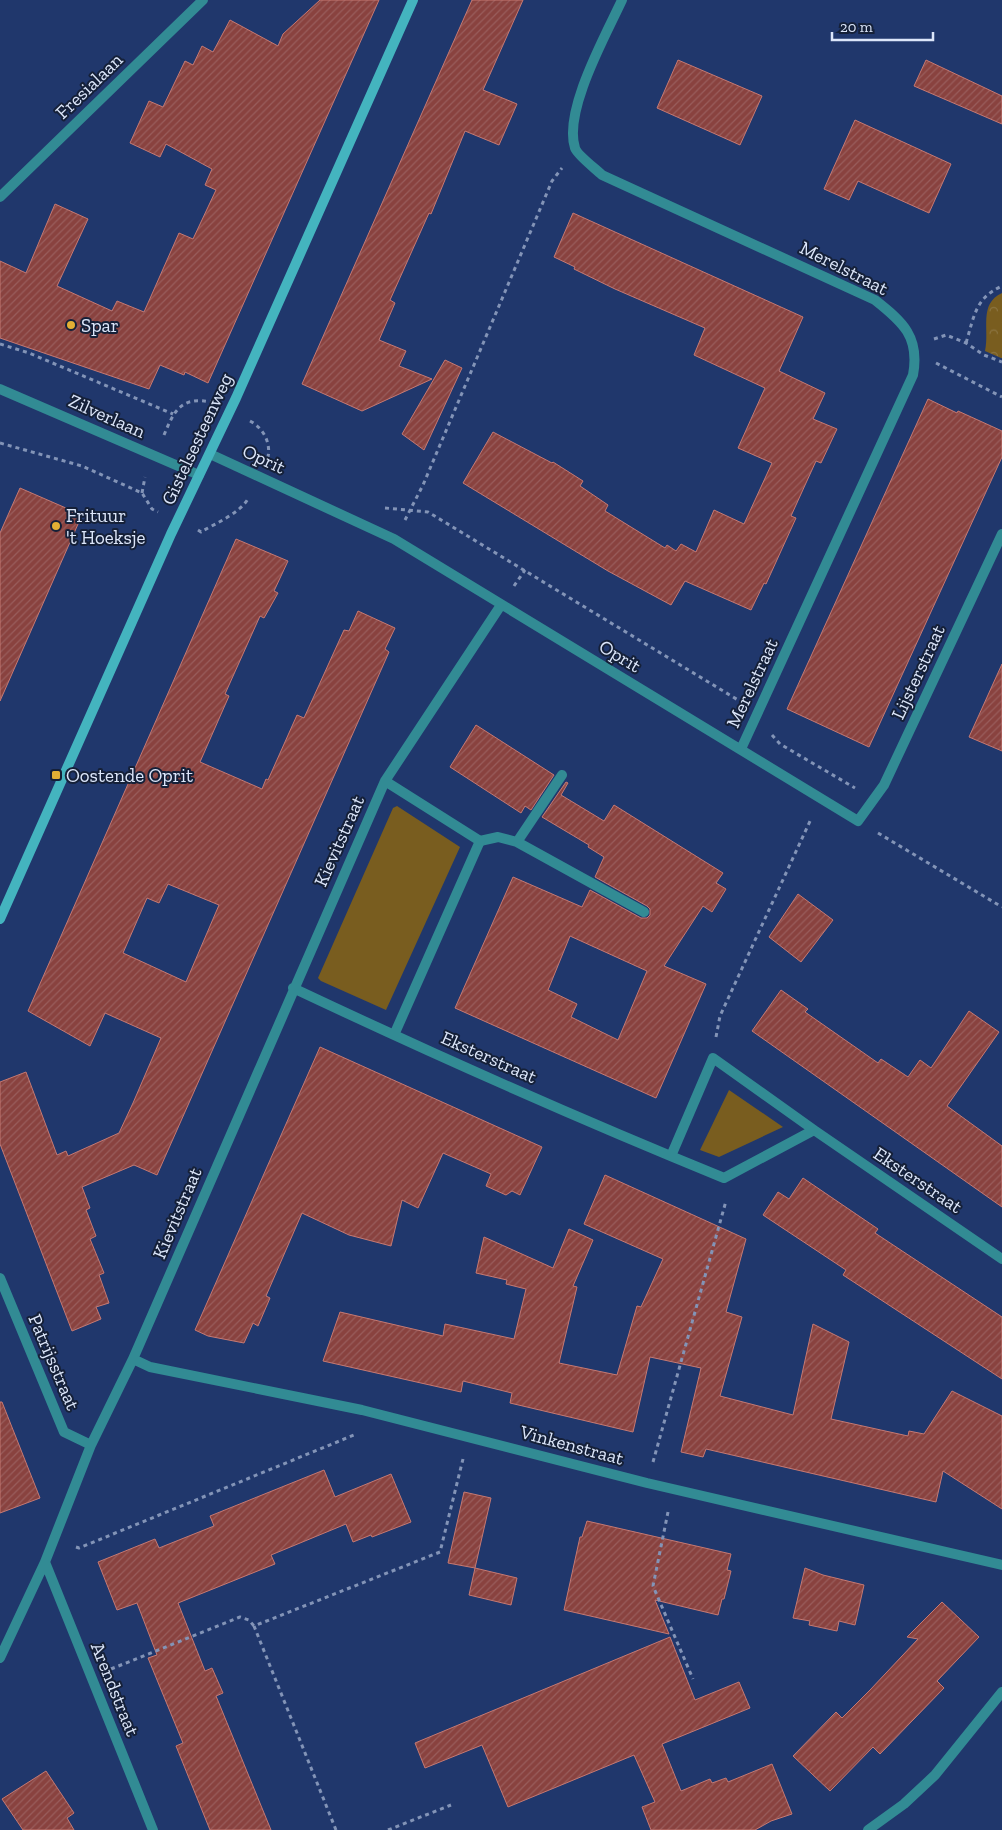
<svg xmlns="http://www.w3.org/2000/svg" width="1002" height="1830" font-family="'Zilla Slab',serif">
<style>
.grass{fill:#795d1f}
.forest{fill:url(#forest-crowns)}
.building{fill:url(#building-hatch);stroke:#c57973;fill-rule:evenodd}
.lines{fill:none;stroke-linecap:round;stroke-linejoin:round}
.path{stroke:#8394b7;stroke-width:3;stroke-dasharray:4 4;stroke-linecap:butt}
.lane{stroke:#328b94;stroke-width:10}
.street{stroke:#328b94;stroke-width:10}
.secondary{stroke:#44b4bf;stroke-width:10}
.poi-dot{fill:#e2af34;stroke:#152038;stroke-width:2}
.labels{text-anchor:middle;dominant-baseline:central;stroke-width:4;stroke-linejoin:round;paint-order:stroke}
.street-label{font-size:19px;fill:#dce6fa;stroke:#152038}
.poi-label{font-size:19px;fill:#dce6fa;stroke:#152038;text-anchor:start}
</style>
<defs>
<pattern id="forest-crowns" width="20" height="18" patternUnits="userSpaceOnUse" patternTransform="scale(1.25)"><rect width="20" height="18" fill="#795d1f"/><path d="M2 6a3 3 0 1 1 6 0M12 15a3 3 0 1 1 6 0" fill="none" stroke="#8b7440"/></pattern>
<pattern id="building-hatch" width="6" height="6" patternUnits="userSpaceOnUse" patternTransform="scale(1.25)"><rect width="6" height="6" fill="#89423f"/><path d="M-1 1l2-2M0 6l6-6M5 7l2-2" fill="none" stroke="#995d5c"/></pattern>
</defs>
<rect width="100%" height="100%" fill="#20376c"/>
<path class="grass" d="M 397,806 L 460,847 L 386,1010 L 321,981 L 318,978 L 393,808 Z
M 729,1090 L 783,1127 L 719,1157 L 700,1150 Z"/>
<path class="forest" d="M 1002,293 L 1002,358 L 1001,358 L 985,351 C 990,330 978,304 1002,293 Z"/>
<path class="building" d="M 320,0 L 379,0 L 208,383 L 185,372 L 184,375 L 160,365 L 149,389 L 0,338 L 0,261 L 26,273 L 55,204 L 88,219 L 57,286 L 112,311 L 117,301 L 144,312 L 179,233 L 193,239 L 216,190 L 205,185 L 212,169 L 166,144 L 160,157 L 130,143 L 149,101 L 163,107 L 185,61 L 193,65 L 202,46 L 213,52 L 230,20 L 278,46 L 283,34 Z
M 472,0 L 523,0 L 483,90 L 517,104 L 499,145 L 465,131 L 431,214 L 429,213 L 390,300 L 395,303 L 379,340 L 406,351 L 399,366 L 432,379 L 362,411 L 302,384 Z
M 678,60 L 762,96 L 740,145 L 657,108 Z
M 926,60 L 1002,96 L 1002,124 L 914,86 Z
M 855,120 L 951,164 L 929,213 L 858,181 L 849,200 L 824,189 Z
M 573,213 L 803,317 L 779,371 L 825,393 L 813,419 L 837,429 L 821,463 L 816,461 L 791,516 L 796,518 L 766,584 L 764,583 L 751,610 L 685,581 L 671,605 L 608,571 L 463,483 L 493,432 L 552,463 L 553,462 L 583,481 L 580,486 L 608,505 L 605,511 L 665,548 L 667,545 L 676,551 L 681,544 L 696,552 L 714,510 L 744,524 L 772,463 L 738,448 L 765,388 L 694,355 L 705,328 L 615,289 L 574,269 L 575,267 L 554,257 Z
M 445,360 L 462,368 L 424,450 L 402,434 Z
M 928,399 L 957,413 L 958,411 L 1002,431 L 1002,457 L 869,747 L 787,709 Z
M 20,488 L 82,515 L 0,701 L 0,533 Z
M 236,539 L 288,561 L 274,591 L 278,593 L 264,618 L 260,616 L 225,694 L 229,696 L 200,762 L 262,789 L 266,779 L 268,780 L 297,715 L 304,718 L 344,630 L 349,631 L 358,611 L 395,628 L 385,649 L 389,652 L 157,1175 L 134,1165 L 82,1187 L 90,1208 L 86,1210 L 96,1236 L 90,1239 L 104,1273 L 99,1275 L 109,1303 L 96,1307 L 101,1319 L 72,1331 L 0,1144 L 0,1082 L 26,1072 L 57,1155 L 66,1151 L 68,1156 L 119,1133 L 133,1103 L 161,1038 L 105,1013 L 90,1046 L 28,1011 ZM 168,884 L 219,905 L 186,982 L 123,953 L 147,898 L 159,903 Z
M 1002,664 L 1002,751 L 969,737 Z
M 476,725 L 554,775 L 531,810 L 525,806 L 521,813 L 450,767 Z
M 566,782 L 568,783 L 561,795 L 604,821 L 614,805 L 723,873 L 716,883 L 726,889 L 712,912 L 703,906 L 664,966 L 706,984 L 656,1098 L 455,1008 L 513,877 L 582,907 L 590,890 L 641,918 L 647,918 L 650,915 L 650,909 L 647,906 L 595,877 L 604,857 L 588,847 L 589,845 L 542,817 ZM 570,936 L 647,971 L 618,1040 L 571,1017 L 577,1004 L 548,990 Z
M 798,894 L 833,920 L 801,962 L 769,937 Z
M 781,990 L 808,1009 L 805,1012 L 878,1063 L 881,1059 L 908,1077 L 920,1060 L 931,1068 L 969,1011 L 999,1032 L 947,1106 L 1002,1146 L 1002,1207 L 752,1031 Z
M 320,1047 L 542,1147 L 520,1195 L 512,1191 L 506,1195 L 486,1186 L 491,1174 L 443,1153 L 418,1208 L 402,1200 L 391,1246 L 349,1235 L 302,1213 L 266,1296 L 270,1298 L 258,1326 L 253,1323 L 244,1343 L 208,1336 L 195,1330 Z
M 605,1175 L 746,1239 L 726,1312 L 742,1317 L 720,1396 L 793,1415 L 813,1324 L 849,1342 L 831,1419 L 908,1436 L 909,1431 L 924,1434 L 952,1391 L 1002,1416 L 1002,1509 L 943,1471 L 936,1502 L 706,1449 L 703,1457 L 681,1452 L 701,1368 L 650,1357 L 633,1432 L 510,1403 L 512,1393 L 463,1381 L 461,1392 L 323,1361 L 340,1312 L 443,1336 L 445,1324 L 514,1339 L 526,1289 L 506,1284 L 507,1280 L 476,1273 L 484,1237 L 553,1268 L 569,1229 L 593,1240 L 573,1286 L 577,1287 L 559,1363 L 617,1375 L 637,1306 L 641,1307 L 663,1259 L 584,1224 Z
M 803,1178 L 878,1229 L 875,1233 L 1002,1317 L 1002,1379 L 843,1275 L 846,1270 L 763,1215 L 778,1192 L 789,1199 Z
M 0,1402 L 2,1402 L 40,1498 L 0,1513 Z
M 324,1470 L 335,1497 L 391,1474 L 411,1522 L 372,1537 L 371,1535 L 353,1542 L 346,1524 L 271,1555 L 275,1564 L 178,1603 L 205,1671 L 212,1668 L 223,1693 L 216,1696 L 271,1830 L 210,1830 L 176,1746 L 183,1743 L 148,1658 L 157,1655 L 137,1603 L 117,1610 L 98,1562 L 155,1539 L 159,1548 L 214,1526 L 210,1516 Z
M 464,1492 L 491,1498 L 475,1568 L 448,1563 Z
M 587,1521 L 731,1554 L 727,1570 L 731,1571 L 724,1599 L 722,1599 L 718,1615 L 655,1600 L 669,1634 L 564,1610 L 580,1537 L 582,1537 Z
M 475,1568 L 517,1578 L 511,1605 L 469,1595 Z
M 805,1568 L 823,1575 L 864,1585 L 855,1625 L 839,1621 L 837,1631 L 809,1625 L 810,1621 L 793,1618 Z
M 942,1602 L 979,1637 L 937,1681 L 944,1688 L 880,1754 L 873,1747 L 830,1791 L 793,1756 L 836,1712 L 842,1718 L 870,1690 L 918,1639 L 907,1637 Z
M 670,1637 L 695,1700 L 739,1682 L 750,1708 L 662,1744 L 681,1791 L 710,1779 L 712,1783 L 726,1778 L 728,1782 L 772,1764 L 792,1814 L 771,1821 L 755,1830 L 651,1830 L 642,1807 L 655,1802 L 634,1755 L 508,1807 L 482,1745 L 425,1768 L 415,1743 Z
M 46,1771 L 74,1813 L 67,1818 L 74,1830 L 23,1830 L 2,1799 Z"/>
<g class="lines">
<path class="path" d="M 934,339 L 946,335 L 966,343 L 984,355 L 1002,362
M 966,343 C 974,317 975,298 1002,286
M 0,344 L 29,353 L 173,414
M 936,363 L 1002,397
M 250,421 C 263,428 271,442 268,457
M 164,435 C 174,411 181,396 211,402
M 0,443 L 82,466 L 142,493 L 152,509 L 158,512
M 142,493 L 145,477
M 385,508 L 428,512 L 738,700
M 405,520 L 423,485 L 552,181 L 562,168
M 198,530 L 201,532 C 216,523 241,513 249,497
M 514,586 L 525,570
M 772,735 L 780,744 L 855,788
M 878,833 L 1002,907
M 716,1037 L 720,1016 L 811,819
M 653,1462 L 726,1201
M 668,1512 L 653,1586 L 693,1679
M 76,1547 L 79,1548 L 354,1435 L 355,1432
M 111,1669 L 240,1617 L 249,1620 L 254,1626
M 336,1830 L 254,1626 L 440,1552 L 463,1459
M 388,1830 L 451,1805"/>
<path class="lane" d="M 480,841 L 498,837 L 517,842 L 644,912
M 517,842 L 562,775"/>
<path class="street" d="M 622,0 C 606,35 563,111 575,148 C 577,155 596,169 602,175 L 875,300 C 903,322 920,337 913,375 L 741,749
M 0,197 L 203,0
M 0,389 L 199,475
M 210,454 L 394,539 L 858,821 L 884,785 L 1002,534
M 385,781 L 480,841 L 394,1035
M 293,988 C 435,1055 579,1119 724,1178 L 814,1130 L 1002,1259
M 671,1156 L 713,1058 L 814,1130
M 0,1278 L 64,1432 L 91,1445
M 133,1359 L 150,1367 L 362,1410 L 647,1483 L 1002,1565
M 45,1562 L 153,1830
M 0,1658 L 45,1562 L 91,1445 L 133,1359 L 385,781 L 501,605
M 868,1830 L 904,1804 L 935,1775 L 1002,1692"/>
<path class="secondary" d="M 0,919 L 171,534 L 236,398 L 413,0"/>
</g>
<g class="poi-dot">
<circle cx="71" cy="325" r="5"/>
<circle cx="56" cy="526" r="5"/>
<rect x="51" y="770" width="10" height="10" rx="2.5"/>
</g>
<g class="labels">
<g class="street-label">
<text transform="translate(89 86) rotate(-44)">Fresialaan</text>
<text transform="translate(844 268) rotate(27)">Merelstraat</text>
<text transform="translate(107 416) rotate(24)">Zilverlaan</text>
<text transform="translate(197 439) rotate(-65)">Gistelsesteenweg</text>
<text transform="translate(264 459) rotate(25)">Oprit</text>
<text transform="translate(620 656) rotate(31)">Oprit</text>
<text transform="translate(918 672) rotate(-65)">Lijsterstraat</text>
<text transform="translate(752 683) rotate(-65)">Merelstraat</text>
<text transform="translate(339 841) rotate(-66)">Kievitstraat</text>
<text transform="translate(489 1057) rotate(24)">Eksterstraat</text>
<text transform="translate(918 1180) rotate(34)">Eksterstraat</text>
<text transform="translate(177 1213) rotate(-67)">Kievitstraat</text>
<text transform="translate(54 1362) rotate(67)">Patrijsstraat</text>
<text transform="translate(572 1445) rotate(15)">Vinkenstraat</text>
<text transform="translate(115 1689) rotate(68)">Arendstraat</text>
</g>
<g class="poi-label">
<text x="81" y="325">Spar</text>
<text x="66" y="515">Frituur<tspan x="66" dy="22">'t Hoeksje</tspan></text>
<text x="66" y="775">Oostende Oprit</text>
</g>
</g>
<path d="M832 32v8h101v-8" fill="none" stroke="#dce6fa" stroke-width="2.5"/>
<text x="840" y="32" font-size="15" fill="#dce6fa" stroke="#152038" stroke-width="4" paint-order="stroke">20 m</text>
</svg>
